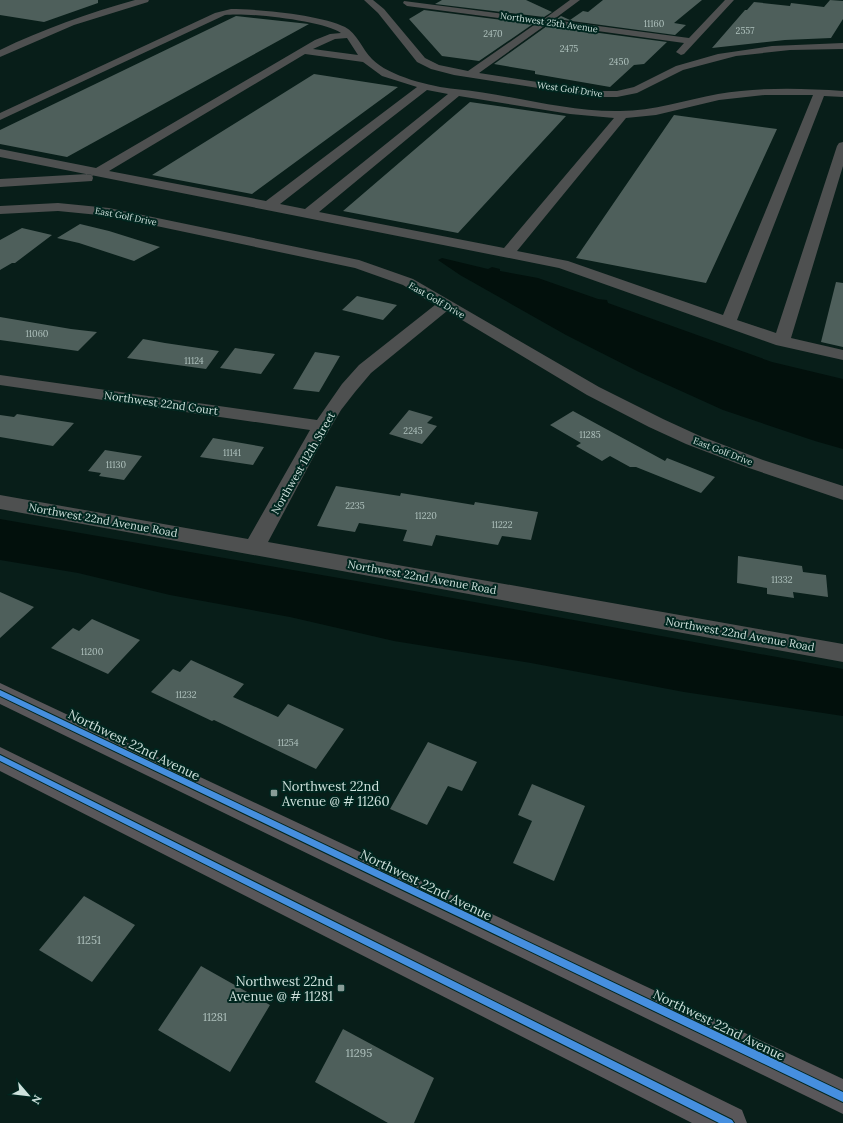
<svg xmlns="http://www.w3.org/2000/svg" width="843" height="1123" font-family="Lora,serif">
<style>
.water{fill:#02100c}
.building{fill:#4e5f5b}
.lines{fill:none;stroke-linecap:round;stroke-linejoin:round}
.minor{fill:#4e5050;fill-rule:evenodd}
.major{fill:#59575a;fill-rule:evenodd}
.cycleway-casing{stroke:#00261f;stroke-width:2}
.cycleway{fill:#468fdf;fill-rule:evenodd}
.poi-dot{fill:#899d98;stroke:#00261f;stroke-width:1.5}
.labels{text-anchor:middle;dominant-baseline:central;stroke-width:4;stroke-linejoin:round;paint-order:stroke}
.far-street-label{font-size:9px;fill:#cee1dc;stroke:#00261f}
.number-label{font-size:9px;fill:#aec0bc}
.street-label{font-size:11px;fill:#cee1dc;stroke:#00261f}
.near-number-label{font-size:11px;fill:#aec0bc}
.near-street-label{font-size:13px;fill:#cee1dc;stroke:#00261f}
.near-poi-label{font-size:13px;fill:#cee1dc;stroke:#00261f;text-anchor:start}
</style>
<rect width="100%" height="100%" fill="#081e19"/>
<path class="water" d="M 442,258 L 488,269 L 492,267 L 500,269 L 500,271 L 538,278 L 598,299 L 607,300 L 608,303 L 772,362 L 843,379 L 843,449 L 815,441 L 723,410 L 639,372 L 566,335 L 460,275 L 438,260 Z
M 0,519 L 414,591 L 843,669 L 843,716 L 684,692 L 531,663 L 394,641 L 290,617 L 170,595 L 78,573 L 0,560 Z"/>
<path class="building" d="M 0,0 L 98,0 L 98,3 L 44,22 L 0,15 Z
M 442,0 L 526,0 L 552,12 L 544,17 L 435,4 Z
M 603,0 L 702,0 L 674,23 L 686,25 L 675,35 L 557,19 L 561,16 L 570,20 L 583,11 L 588,12 Z
M 830,0 L 843,1 L 843,19 L 831,38 L 785,40 L 712,48 L 745,10 L 747,10 L 754,2 L 790,6 L 791,3 L 824,7 Z
M 424,10 L 533,24 L 479,61 L 442,56 L 409,19 Z
M 236,16 L 309,24 L 67,157 L 0,144 L 0,130 Z
M 547,26 L 667,42 L 644,64 L 634,65 L 610,87 L 535,74 L 535,71 L 494,64 Z
M 314,74 L 398,87 L 252,194 L 152,175 Z
M 470,102 L 566,116 L 458,233 L 343,211 Z
M 674,115 L 777,129 L 706,283 L 576,258 Z
M 80,224 L 109,231 L 160,247 L 134,261 L 79,243 L 57,238 Z
M 22,228 L 52,235 L 15,263 L 12,263 L 0,270 L 0,240 Z
M 836,282 L 843,283 L 843,347 L 821,342 Z
M 357,296 L 397,305 L 383,320 L 342,310 Z
M 0,317 L 71,329 L 97,332 L 78,351 L 0,340 Z
M 143,339 L 165,343 L 219,351 L 206,369 L 127,358 Z
M 235,348 L 275,354 L 261,374 L 220,368 Z
M 315,352 L 340,356 L 319,392 L 293,389 Z
M 409,410 L 433,417 L 427,423 L 437,426 L 422,444 L 389,434 Z
M 573,411 L 665,461 L 667,458 L 715,477 L 701,493 L 636,467 L 630,467 L 610,456 L 602,461 L 576,446 L 581,443 L 550,425 Z
M 17,414 L 74,423 L 53,446 L 0,437 L 0,415 L 14,417 Z
M 213,438 L 264,447 L 253,465 L 200,457 Z
M 105,450 L 142,456 L 124,480 L 99,476 L 101,473 L 88,471 Z
M 336,486 L 400,496 L 401,493 L 474,505 L 475,502 L 538,512 L 531,540 L 502,536 L 498,545 L 436,535 L 432,546 L 403,541 L 407,530 L 359,523 L 355,532 L 317,526 Z
M 738,556 L 802,566 L 803,572 L 826,575 L 828,597 L 793,592 L 794,598 L 767,594 L 767,588 L 737,583 Z
M 0,592 L 34,607 L 0,638 Z
M 92,619 L 140,640 L 108,674 L 51,648 L 73,628 L 79,631 Z
M 191,660 L 244,684 L 233,697 L 278,717 L 288,704 L 344,729 L 316,769 L 214,720 L 212,721 L 151,692 L 173,669 L 180,672 Z
M 428,742 L 477,762 L 462,791 L 448,786 L 427,825 L 390,809 Z
M 532,784 L 585,806 L 554,881 L 513,863 L 532,821 L 518,815 Z
M 84,896 L 135,925 L 92,982 L 39,950 Z
M 201,966 L 270,1005 L 230,1072 L 158,1030 Z
M 343,1029 L 434,1078 L 414,1123 L 388,1123 L 315,1082 Z"/>
<g class="lines">
<path class="minor" d="M 135,0 L 149,0 L 148,2 L 74,25 L 0,57 L 0,50 C 43,29 89,13 135,0 Z
M 364,0 L 373,0 L 384,9 L 425,58 L 439,65 L 468,71 L 537,23 L 407,6 L 403,3 L 404,1 L 544,19 L 570,0 L 580,0 L 553,20 L 689,38 L 725,0 L 734,0 L 684,54 L 681,55 L 676,52 L 684,43 L 547,24 L 479,73 L 596,91 L 617,91 L 634,87 L 676,66 L 718,54 L 772,46 L 843,43 L 843,49 L 790,50 L 736,56 L 683,70 L 637,93 L 617,97 L 596,97 L 454,75 L 431,69 L 417,62 L 378,13 Z
M 231,9 C 258,9 322,15 345,27 C 357,33 362,49 372,59 C 388,76 432,87 455,89 C 510,94 564,112 620,111 C 654,111 685,100 718,94 C 759,87 802,88 843,91 L 843,97 L 824,96 L 737,320 L 776,333 L 837,146 L 839,143 L 843,142 L 843,166 L 791,338 L 843,350 L 843,360 L 776,345 L 559,268 L 0,157 L 0,149 L 96,168 L 315,40 L 330,34 L 341,33 C 324,21 247,12 225,15 L 0,120 L 0,113 L 215,13 ZM 347,38 L 358,55 L 313,49 L 335,39 ZM 305,54 L 363,62 L 382,76 L 417,87 L 266,201 L 109,171 ZM 427,90 L 448,94 L 305,209 L 280,204 ZM 765,95 L 813,95 L 723,315 L 568,261 L 517,251 L 626,118 L 656,115 L 719,100 ZM 459,96 L 570,114 L 614,118 L 504,248 L 319,212 Z
M 87,174 L 92,175 L 93,178 L 92,181 L 0,187 L 0,179 Z
M 58,203 L 109,208 L 359,260 L 413,279 L 599,387 L 663,419 L 700,436 L 763,460 L 843,486 L 843,500 L 749,468 L 686,444 L 649,427 L 587,395 L 447,311 L 371,373 L 355,392 L 341,410 L 315,454 L 268,542 L 843,644 L 843,662 L 0,509 L 0,495 L 248,539 L 310,430 L 0,385 L 0,375 L 317,420 L 342,384 L 359,365 L 435,305 L 403,285 L 355,268 L 109,216 L 58,211 L 0,214 L 0,206 Z"/>
<path class="major" d="M 0,683 L 843,1079 L 843,1114 L 0,704 Z
M 0,747 L 742,1110 L 747,1123 L 692,1123 L 0,771 Z"/>
<g class="cycleway-casing">
<path id="cycleway" d="M 0,690 L 843,1092 L 843,1102 L 0,696 Z
M 0,755 L 732,1120 L 734,1123 L 719,1123 L 0,761 Z"/>
</g>
<use href="#cycleway" class="cycleway"/>
</g>
<g class="poi-dot">
<rect x="270" y="789" width="8" height="8" rx="2"/>
<rect x="337" y="984" width="8" height="8" rx="2"/>
</g>
<g class="labels">
<g class="far-street-label">
<text transform="translate(549 22) rotate(8)">Northwest 25th Avenue</text>
<text transform="translate(570 89) rotate(8)">West Golf Drive</text>
<text transform="translate(126 216) rotate(11)">East Golf Drive</text>
<text transform="translate(437 300) rotate(30)">East Golf Drive</text>
<text transform="translate(723 451) rotate(21)">East Golf Drive</text>
</g>
<g class="number-label">
<text x="654" y="23">11160</text>
<text x="745" y="30">2557</text>
<text x="493" y="33">2470</text>
<text x="569" y="48">2475</text>
<text x="619" y="61">2450</text>
<text x="37" y="333">11060</text>
<text x="194" y="360">11124</text>
<text x="413" y="430">2245</text>
<text x="590" y="434">11285</text>
<text x="232" y="452">11141</text>
<text x="116" y="464">11130</text>
<text x="355" y="505">2235</text>
<text x="426" y="515">11220</text>
<text x="502" y="524">11222</text>
<text x="782" y="579">11332</text>
<text x="92" y="651">11200</text>
<text x="186" y="694">11232</text>
<text x="288" y="742">11254</text>
</g>
<g class="street-label">
<text transform="translate(161 403) rotate(8)">Northwest 22nd Court</text>
<text transform="translate(303 463) rotate(-60)">Northwest 112th Street</text>
<text transform="translate(103 520) rotate(10)">Northwest 22nd Avenue Road</text>
<text transform="translate(422 577) rotate(10)">Northwest 22nd Avenue Road</text>
<text transform="translate(740 634) rotate(10)">Northwest 22nd Avenue Road</text>
</g>
<g class="near-number-label">
<text x="89" y="940">11251</text>
<text x="215" y="1017">11281</text>
<text x="359" y="1053">11295</text>
</g>
<g class="near-street-label">
<text transform="translate(134 745) rotate(26)">Northwest 22nd Avenue</text>
<text transform="translate(426 885) rotate(26)">Northwest 22nd Avenue</text>
<text transform="translate(719 1025) rotate(26)">Northwest 22nd Avenue</text>
</g>
<g class="near-poi-label">
<text x="282" y="786">Northwest 22nd<tspan x="282" dy="15">Avenue @ # 11260</tspan></text>
<text x="333" y="981" text-anchor="end">Northwest 22nd<tspan x="333" dy="15">Avenue @ # 11281</tspan></text>
</g>
</g>
<g transform="translate(28 1095) rotate(118)" stroke="#00261f" stroke-width="3" paint-order="stroke">
<path d="M0-3L7 15L0 10L-7 15Z" fill="#cee1dc"/>
<text y="-6" font-size="11" font-weight="bold" text-anchor="middle" fill="#cee1dc">N</text>
</g>
</svg>
